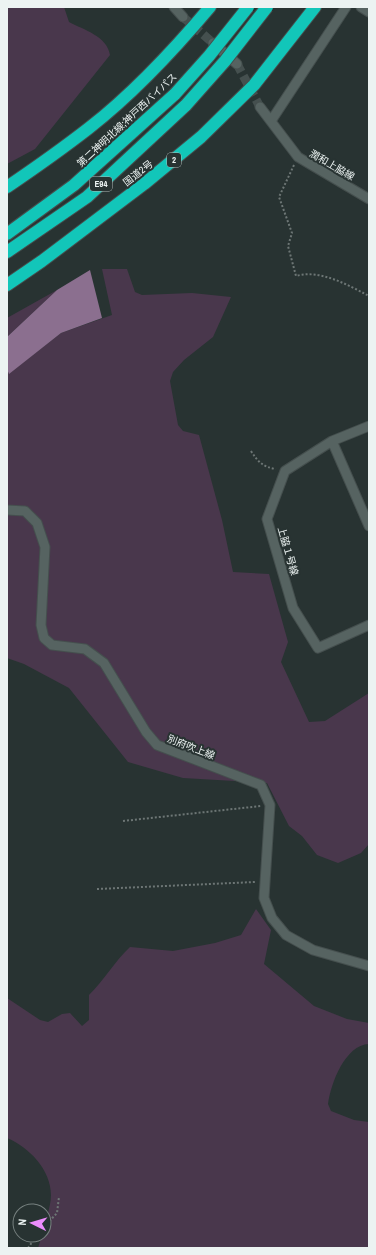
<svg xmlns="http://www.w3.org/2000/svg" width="376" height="1255" font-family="'Archivo Narrow','Noto Sans JP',sans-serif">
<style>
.green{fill:#49374c}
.water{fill:#8b6f8f}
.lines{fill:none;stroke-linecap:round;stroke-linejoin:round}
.street-tunnel{stroke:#45504f;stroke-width:9;stroke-dasharray:9 4.5;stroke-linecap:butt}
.street-casing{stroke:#454f4e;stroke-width:11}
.highway-casing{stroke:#454f4e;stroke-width:14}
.path{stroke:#6d7675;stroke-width:2;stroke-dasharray:2 2;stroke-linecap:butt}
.street{stroke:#566361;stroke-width:9}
.highway{stroke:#12c6b9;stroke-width:12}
.highway-bridge-casing{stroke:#454f4e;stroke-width:14;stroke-linecap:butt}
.highway-bridge{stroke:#12c6b9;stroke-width:12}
.labels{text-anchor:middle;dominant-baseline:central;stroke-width:4;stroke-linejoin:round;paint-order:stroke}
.shield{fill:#283332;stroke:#b1b9b8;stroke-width:1}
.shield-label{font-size:9px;font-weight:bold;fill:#ecf3f2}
.street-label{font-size:10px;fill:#ecf3f2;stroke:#283332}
</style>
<rect width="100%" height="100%" fill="#283332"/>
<path class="green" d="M 7,7 L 64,7 L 69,22 C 84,30 107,36 110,55 L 35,149 L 7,164 Z
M 102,269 L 127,269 L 135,292 L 142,295 L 192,293 L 231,297 L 213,337 L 184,360 L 173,372 L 170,381 L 178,425 L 183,431 L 199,435 L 222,520 L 233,572 L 269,574 L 288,642 L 281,662 L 309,722 L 325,721 L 369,693 L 369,844 L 361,853 L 338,863 L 317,855 L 302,836 L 289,826 L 267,783 L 183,778 L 128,762 L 69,688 L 24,664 L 7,658 L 7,369 L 9,373 L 61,333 L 112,315 Z
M 57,290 L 7,337 L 7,318 Z
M 256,909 L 271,930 L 264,964 L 314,1006 L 347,1019 L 369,1023 L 369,1044 C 345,1045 331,1083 328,1104 L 331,1111 L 354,1120 L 369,1122 L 369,1248 L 38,1248 L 42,1235 L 44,1235 C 44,1221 51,1208 51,1195 C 51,1170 29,1147 7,1138 L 7,998 L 40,1020 L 48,1022 L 62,1014 L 70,1013 L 82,1026 L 89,1020 L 89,995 C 104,980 115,961 130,947 L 173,951 L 215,943 L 241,935 Z"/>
<path class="water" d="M 90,270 L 102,318 L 61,333 L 9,374 L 7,369 L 7,337 L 57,290 Z"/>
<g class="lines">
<path class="street-tunnel" d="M 183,17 L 213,43
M 237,64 L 260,107"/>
<g class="street-casing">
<path id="street" d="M 174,7 L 183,17
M 361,7 L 369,12
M 213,43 L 237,64
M 260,107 L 298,157 L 369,199
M 271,121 L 346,7
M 369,426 L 332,441 L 285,471 L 267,519 L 293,608 L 318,648 L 369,625
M 332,441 L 369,526
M 7,510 L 25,511 L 37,523 L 45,547 L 41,625 L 44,638 L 52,645 L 85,649 L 104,663 L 146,732 L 157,745 L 261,785 L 270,805 L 264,898 L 272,918 L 286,935 L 313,950 L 369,966"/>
</g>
<g class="highway-casing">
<path id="highway" d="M 7,187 C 35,168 62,149 89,128 C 134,93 173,51 210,7
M 7,234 L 74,185 L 175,94
M 7,252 L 87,197 L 186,105
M 7,285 L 42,261 L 144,184 L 201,137 L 254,85 L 315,7"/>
</g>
<path class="path" d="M 294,165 L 279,197 L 292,233 L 288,246 L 296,276 C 320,269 348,285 369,296
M 251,451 C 258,462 263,467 276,469
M 123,821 L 261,806
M 97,889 L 255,882
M 44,1227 L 57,1213 L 59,1197
M 28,1248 L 37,1235"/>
<use href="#street" class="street"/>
<use href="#highway" class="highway"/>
<g class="highway-bridge-casing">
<path id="highway-bridge" d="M 175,94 L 209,56 L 248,7
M 186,105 L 225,61 L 267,7"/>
</g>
<use href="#highway-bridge" class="highway-bridge"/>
</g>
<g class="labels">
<g class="shield">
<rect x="167" y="153" width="14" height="14" rx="3"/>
<rect x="90" y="177" width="22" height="14" rx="3"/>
</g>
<g class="shield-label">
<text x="174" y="160">2</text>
<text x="101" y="184">E94</text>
</g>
<g class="street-label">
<text transform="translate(127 120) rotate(-43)">第二神明北線;神戸西バイパス</text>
<text transform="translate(332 165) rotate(30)">潤和上脇線</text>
<text transform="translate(138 173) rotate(-38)">国道2号</text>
<text transform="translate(288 551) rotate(74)">上脇１号線</text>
<text transform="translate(191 747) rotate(21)">別府吹上線</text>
</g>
</g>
<rect width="376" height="1255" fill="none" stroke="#ecf3f2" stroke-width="16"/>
<g transform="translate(32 1223) rotate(275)"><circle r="19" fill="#283332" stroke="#76807f"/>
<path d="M0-3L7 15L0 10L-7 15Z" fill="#ec8cfb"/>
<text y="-6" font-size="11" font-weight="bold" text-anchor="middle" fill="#ecf3f2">N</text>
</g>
</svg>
